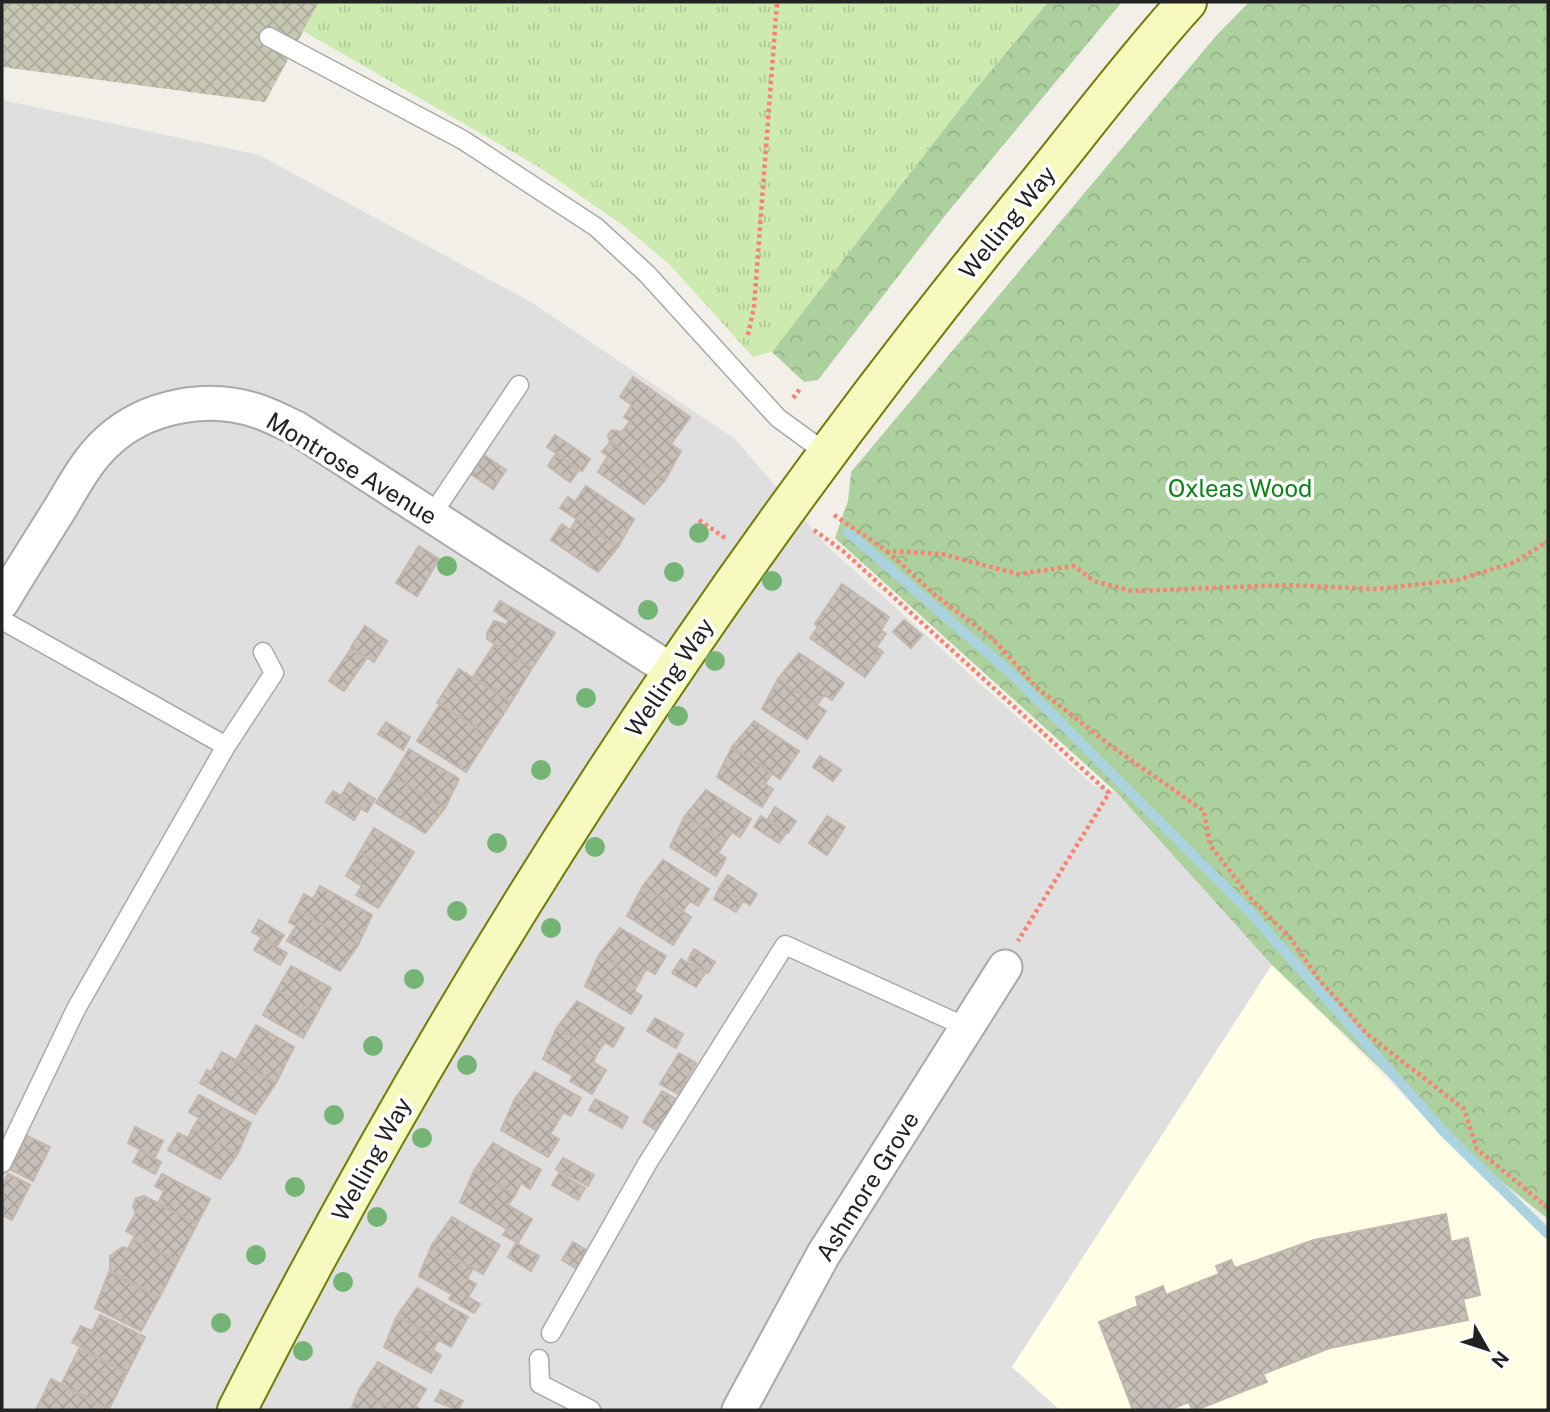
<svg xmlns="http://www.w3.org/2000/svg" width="1550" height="1412" font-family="'Public Sans',sans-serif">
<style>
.residential{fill:#e0dfdf}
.education{fill:#ffffe5}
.construction{fill:url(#construction-cross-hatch)}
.grass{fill:url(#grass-tufts)}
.forest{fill:url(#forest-crowns)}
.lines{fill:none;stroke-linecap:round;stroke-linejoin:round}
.stream{stroke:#aad3df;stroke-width:10}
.building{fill:url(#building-cross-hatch);stroke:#c4b6ab;stroke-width:2}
.lane-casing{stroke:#a9a9a9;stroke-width:21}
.street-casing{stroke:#a9a9a9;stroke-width:37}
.secondary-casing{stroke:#707d05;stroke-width:42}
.path{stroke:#fa8072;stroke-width:4.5;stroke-dasharray:3.5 3.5;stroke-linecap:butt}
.lane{stroke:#fff;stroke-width:18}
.street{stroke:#fff;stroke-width:33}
.secondary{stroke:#f7fabf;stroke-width:38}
.tree{fill:#74b475}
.labels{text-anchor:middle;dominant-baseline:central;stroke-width:7;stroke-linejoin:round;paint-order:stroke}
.street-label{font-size:24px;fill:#222;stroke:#fff}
.park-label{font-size:24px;fill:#0c8416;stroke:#fff}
</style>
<defs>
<pattern id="construction-cross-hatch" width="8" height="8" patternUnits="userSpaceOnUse" patternTransform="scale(1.75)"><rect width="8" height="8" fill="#c7c7b4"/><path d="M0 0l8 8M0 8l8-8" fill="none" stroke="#abab9a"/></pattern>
<pattern id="grass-tufts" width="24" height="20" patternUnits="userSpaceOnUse" patternTransform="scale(1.75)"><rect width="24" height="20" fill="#cdebb0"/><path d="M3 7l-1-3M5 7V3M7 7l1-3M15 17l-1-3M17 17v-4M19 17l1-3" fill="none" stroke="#b0c997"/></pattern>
<pattern id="forest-crowns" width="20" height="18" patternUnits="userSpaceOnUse" patternTransform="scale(1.75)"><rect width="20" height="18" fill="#add19e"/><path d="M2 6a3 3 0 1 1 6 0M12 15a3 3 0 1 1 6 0" fill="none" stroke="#95b388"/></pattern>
<pattern id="building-cross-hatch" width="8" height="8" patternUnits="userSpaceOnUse" patternTransform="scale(1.75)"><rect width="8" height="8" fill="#c7bfb8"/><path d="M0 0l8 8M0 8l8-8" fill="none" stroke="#aba49e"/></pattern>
</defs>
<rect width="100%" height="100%" fill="#f2efe9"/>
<path class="residential" d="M 2,100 L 259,155 L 531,302 L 735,439 L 828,547 L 1093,785 L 1116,792 L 1272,965 L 1012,1367 L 1060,1410 L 2,1410 Z"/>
<path class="education" d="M 1272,965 L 1548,1240 L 1548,1410 L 1060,1410 L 1012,1367 Z"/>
<path class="construction" d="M 2,2 L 319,2 L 265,102 L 2,67 Z"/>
<path class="grass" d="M 319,2 L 1048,2 L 966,101 L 772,352 L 753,357 L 669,264 L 621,224 L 539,167 L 303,31 Z"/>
<path class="forest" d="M 1048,2 L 1122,2 L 947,213 L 818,380 L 804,382 L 772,352 L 966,101 Z
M 1249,2 L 1548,2 L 1548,1219 L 1481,1165 L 1272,965 L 1116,792 L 835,538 L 848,501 L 851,472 L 1215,37 Z"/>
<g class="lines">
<path class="stream" d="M 848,532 L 1011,673 L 1250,912 L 1444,1132 L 1548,1234"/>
</g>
<path class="building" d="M 633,377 L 690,417 L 671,444 L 681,451 L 665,480 L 610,442 L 608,435 L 612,430 L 622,432 L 630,421 L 624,417 L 632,405 L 620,397 Z
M 555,435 L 590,459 L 582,471 L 547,447 Z
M 610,442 L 665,480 L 644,504 L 598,472 L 608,456 L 602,452 Z
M 556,454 L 579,470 L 570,482 L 548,466 Z
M 484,455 L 506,470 L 493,489 L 471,474 Z
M 586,486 L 634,519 L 618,547 L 560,508 L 568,497 L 575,502 Z
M 577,519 L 618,547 L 598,572 L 551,540 L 562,524 L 570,530 Z
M 419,546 L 439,559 L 417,596 L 396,583 Z
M 842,584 L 889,617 L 881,630 L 886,634 L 876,647 L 883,652 L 865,677 L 810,638 L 818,627 L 815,624 Z
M 500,601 L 555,633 L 532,668 L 487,639 L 487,633 L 494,621 L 506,625 L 509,621 L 494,611 Z
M 904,620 L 922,635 L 911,648 L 893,632 Z
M 365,626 L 387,641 L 374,662 L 351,647 Z
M 495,644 L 532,668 L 511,702 L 473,677 Z
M 351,649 L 366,659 L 344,691 L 329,681 Z
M 799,653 L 844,683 L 832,700 L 824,695 L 817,705 L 778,679 Z
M 459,669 L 511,702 L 489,736 L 437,703 Z
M 778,679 L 826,711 L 807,739 L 762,709 Z
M 440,704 L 489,736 L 466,772 L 417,741 Z
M 754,721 L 799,751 L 780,779 L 732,747 Z
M 386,722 L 410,737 L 403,750 L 378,734 Z
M 732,747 L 772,773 L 765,784 L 773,789 L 762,807 L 717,777 Z
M 409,749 L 459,779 L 445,808 L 393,776 Z
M 820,756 L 841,770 L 833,781 L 813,767 Z
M 393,776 L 445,808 L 425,833 L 376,803 Z
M 349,783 L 375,799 L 367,812 L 341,796 Z
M 706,790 L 751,819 L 740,837 L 732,832 L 725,842 L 685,816 Z
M 333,791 L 361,808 L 354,820 L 326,802 Z
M 775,807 L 796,821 L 788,833 L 768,819 Z
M 685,816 L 725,842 L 718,853 L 726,858 L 716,876 L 670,847 Z
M 761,816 L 786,833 L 779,843 L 754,827 Z
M 827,816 L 845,827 L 827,855 L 809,843 Z
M 374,828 L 414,852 L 399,876 L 360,852 Z
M 360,852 L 399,876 L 378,908 L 356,895 L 362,886 L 346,876 Z
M 663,860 L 709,889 L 698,906 L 690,901 L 682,912 L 643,886 Z
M 728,875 L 757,894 L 750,905 L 720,887 Z
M 320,886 L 372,915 L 358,945 L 296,909 L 304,894 L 313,899 Z
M 643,886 L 691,917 L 673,945 L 627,916 Z
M 720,887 L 743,901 L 736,912 L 714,899 Z
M 296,909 L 358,945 L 340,971 L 287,941 L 296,926 L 289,922 Z
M 259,920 L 284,935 L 277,946 L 252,932 Z
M 620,928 L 666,956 L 655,974 L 646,969 L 640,980 L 599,955 Z
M 261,938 L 287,953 L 280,965 L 254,950 Z
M 694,949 L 715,962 L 708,973 L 688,960 Z
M 599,955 L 640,980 L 634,991 L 642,996 L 631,1014 L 585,986 Z
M 681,959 L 705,973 L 696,987 L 672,973 Z
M 291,966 L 331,988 L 317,1013 L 277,990 Z
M 277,990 L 317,1013 L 303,1038 L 263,1015 Z
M 577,1001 L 624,1028 L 613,1047 L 605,1042 L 598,1052 L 557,1028 Z
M 655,1018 L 683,1034 L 676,1048 L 647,1031 Z
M 256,1025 L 294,1047 L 276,1083 L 236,1061 Z
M 557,1028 L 598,1052 L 593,1062 L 606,1070 L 592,1094 L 570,1081 L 573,1076 L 543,1059 Z
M 222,1052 L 276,1083 L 255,1114 L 200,1083 L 207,1070 L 211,1072 Z
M 679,1053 L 696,1063 L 678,1094 L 660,1084 Z
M 535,1072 L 581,1098 L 571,1116 L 563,1112 L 557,1123 L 515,1099 Z
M 662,1091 L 678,1100 L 659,1132 L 643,1122 Z
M 199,1095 L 251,1123 L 238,1153 L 193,1128 L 199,1118 L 189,1112 Z
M 515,1099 L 557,1123 L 550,1134 L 559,1139 L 548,1157 L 501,1130 Z
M 595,1099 L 628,1117 L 622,1128 L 589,1110 Z
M 135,1127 L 163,1141 L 155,1157 L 128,1143 Z
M 193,1128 L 238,1153 L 220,1179 L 168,1150 L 178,1133 L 188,1138 Z
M 27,1136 L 50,1147 L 33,1181 L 10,1169 Z
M 493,1143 L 541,1170 L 530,1189 L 521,1183 L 515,1195 L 474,1171 Z
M 140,1150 L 161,1162 L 155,1174 L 133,1162 Z
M 563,1158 L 594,1175 L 588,1186 L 556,1169 Z
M 474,1171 L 515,1195 L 508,1205 L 532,1219 L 518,1243 L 503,1235 L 507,1229 L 460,1202 Z
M 559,1173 L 585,1188 L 578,1200 L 552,1185 Z
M 8,1174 L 30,1185 L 12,1220 L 2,1215 L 2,1186 Z
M 162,1174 L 210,1199 L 197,1224 L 158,1203 L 164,1191 L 155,1186 Z
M 144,1196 L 197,1224 L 178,1261 L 133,1239 L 135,1236 L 126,1231 L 136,1213 L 133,1206 L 136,1198 Z
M 1446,1214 L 1451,1242 L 1468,1238 L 1480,1295 L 1463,1299 L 1468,1320 L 1330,1348 L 1263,1374 L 1267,1382 L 1196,1410 L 1192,1410 L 1189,1402 L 1169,1410 L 1133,1410 L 1099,1322 L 1138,1306 L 1136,1297 L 1163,1286 L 1166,1295 L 1219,1274 L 1216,1266 L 1231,1260 L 1235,1268 L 1314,1240 Z
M 452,1217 L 500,1245 L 483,1274 L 432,1245 Z
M 133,1239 L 178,1261 L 159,1298 L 110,1270 L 110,1256 L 123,1247 L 128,1249 Z
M 573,1242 L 590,1252 L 579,1270 L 562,1260 Z
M 516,1243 L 539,1256 L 531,1271 L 508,1257 Z
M 432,1245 L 473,1268 L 467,1279 L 476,1284 L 468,1297 L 480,1304 L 474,1313 L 449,1299 L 452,1294 L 419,1276 Z
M 109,1272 L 159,1298 L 141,1331 L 95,1308 Z
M 417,1288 L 468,1317 L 451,1347 L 397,1316 Z
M 100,1315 L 145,1337 L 127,1373 L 72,1342 L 81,1326 L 92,1331 Z
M 397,1316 L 439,1339 L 433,1350 L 441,1355 L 431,1373 L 384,1347 Z
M 79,1349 L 127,1373 L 109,1409 L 61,1385 Z
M 378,1362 L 426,1389 L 415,1407 L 422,1410 L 394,1410 L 359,1390 Z
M 51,1379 L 109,1409 L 108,1410 L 36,1410 Z
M 359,1390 L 394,1410 L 351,1410 Z
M 441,1390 L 463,1401 L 458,1410 L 435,1401 Z"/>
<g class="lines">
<g class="lane-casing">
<path id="lane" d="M 269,37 L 463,140 L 596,227 L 647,274 L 778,418 L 826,453
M 431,516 L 519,385
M 2,620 L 226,746 L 76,1009 L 2,1163
M 226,746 L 274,673 L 263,652
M 551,1333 L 647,1164 L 785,945 L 966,1027
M 539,1359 L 540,1384 L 591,1410"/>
</g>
<g class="street-casing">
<path id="street" d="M 2,602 C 21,570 41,539 61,507 C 74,485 88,459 107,442 C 145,406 208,394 257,411 C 270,415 283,422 296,428 L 672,671
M 739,1410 L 823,1255 L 1005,967"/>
</g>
<g class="secondary-casing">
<path id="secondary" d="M 237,1410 C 455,982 715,579 1019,207 C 1075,139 1128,67 1187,2"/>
</g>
<path class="path" d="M 748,335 L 754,307 L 777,2
M 793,398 L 800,389
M 834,515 L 887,551 L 942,554 L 1018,574 L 1074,566 L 1094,581 L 1132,591 L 1286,585 L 1377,589 L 1457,580 L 1515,562 L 1548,541
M 699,520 L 725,538
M 814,530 L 843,551 L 1109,793 L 1018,941
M 887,551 L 935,595 L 992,638 L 1036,687 L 1111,746 L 1204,811 L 1210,845 L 1252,900 L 1289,936 L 1317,977 L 1367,1034 L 1464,1109 L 1477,1149 L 1548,1208"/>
<use href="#lane" class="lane"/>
<use href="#street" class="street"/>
<use href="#secondary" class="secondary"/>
</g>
<g class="tree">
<circle cx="699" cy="533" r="10"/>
<circle cx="447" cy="566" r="10"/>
<circle cx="674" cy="572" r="10"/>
<circle cx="772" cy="581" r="10"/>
<circle cx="648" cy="610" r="10"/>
<circle cx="715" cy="661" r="10"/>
<circle cx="586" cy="698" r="10"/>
<circle cx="678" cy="716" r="10"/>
<circle cx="541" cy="770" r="10"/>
<circle cx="497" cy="843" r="10"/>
<circle cx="595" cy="847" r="10"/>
<circle cx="457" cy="911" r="10"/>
<circle cx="551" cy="928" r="10"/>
<circle cx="414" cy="979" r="10"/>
<circle cx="373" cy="1046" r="10"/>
<circle cx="467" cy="1065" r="10"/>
<circle cx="334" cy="1115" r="10"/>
<circle cx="422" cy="1138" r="10"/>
<circle cx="295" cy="1187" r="10"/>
<circle cx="377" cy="1217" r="10"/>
<circle cx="256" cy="1255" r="10"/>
<circle cx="343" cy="1282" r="10"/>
<circle cx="221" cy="1323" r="10"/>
<circle cx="303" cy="1351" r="10"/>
</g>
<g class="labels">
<g class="street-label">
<text transform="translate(1007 222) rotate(-51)">Welling Way</text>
<text transform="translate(352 468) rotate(31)">Montrose Avenue</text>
<text transform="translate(669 677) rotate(-56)">Welling Way</text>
<text transform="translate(371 1159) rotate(-61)">Welling Way</text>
<text transform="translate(867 1186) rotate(-58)">Ashmore Grove</text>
</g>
<g class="park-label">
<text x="1240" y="488">Oxleas Wood</text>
</g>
</g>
<rect width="1550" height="1412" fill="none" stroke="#222222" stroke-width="7"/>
<g transform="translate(1487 1349) rotate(129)" stroke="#ffffff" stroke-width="5" paint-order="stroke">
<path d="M0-5L12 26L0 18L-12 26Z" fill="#222222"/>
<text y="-10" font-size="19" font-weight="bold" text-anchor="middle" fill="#222222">N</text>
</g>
</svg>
